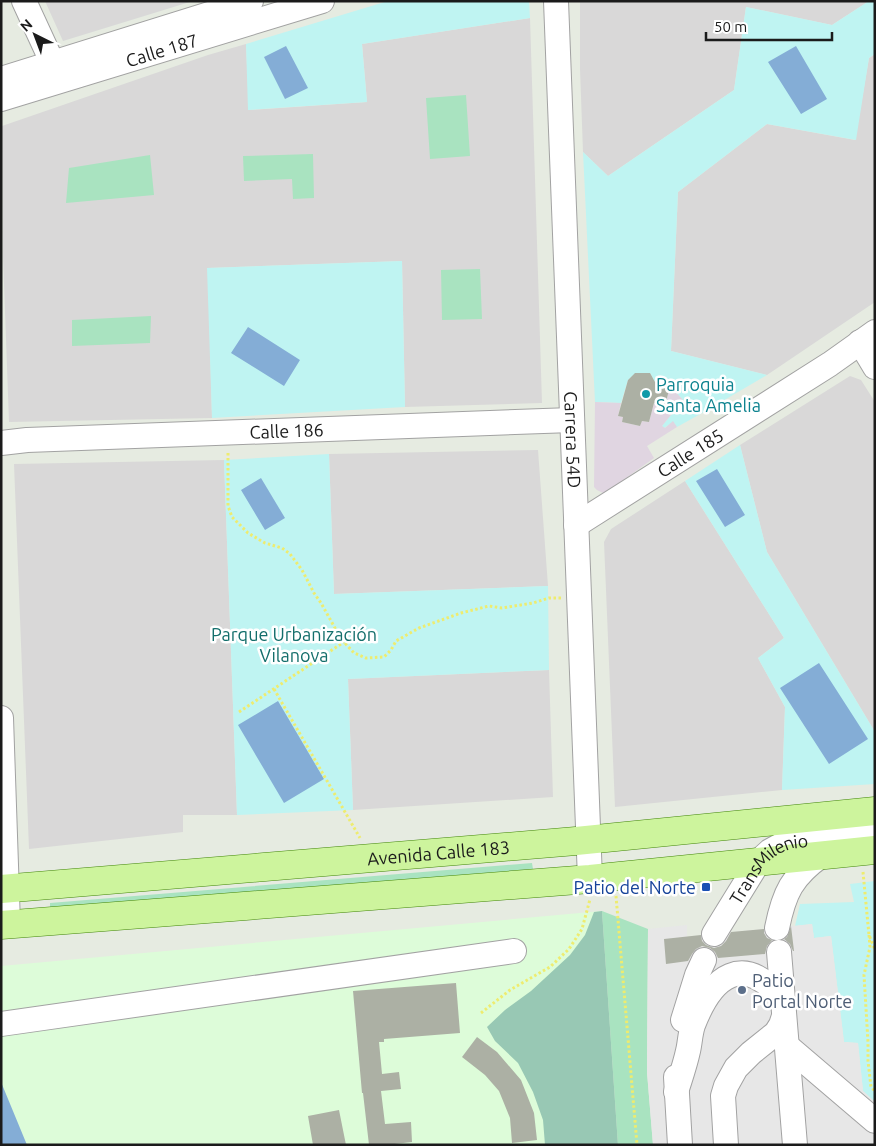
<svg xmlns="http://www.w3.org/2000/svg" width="876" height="1146" font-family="Ubuntu,sans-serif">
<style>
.residential{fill:#d9d8d8}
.education{fill:#ddfcd9}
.grass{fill:#a9e3c0}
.forest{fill:#98c8b4}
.park{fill:#bff4f2}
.pitch{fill:#84add6}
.parking{fill:#e7e7e7}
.plaza{fill:#e0d5e1}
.building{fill:#acb0a4}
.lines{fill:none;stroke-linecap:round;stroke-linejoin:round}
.minor-casing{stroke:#a2a2a2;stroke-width:26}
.major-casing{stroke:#43860b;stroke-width:29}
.path{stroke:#eeec6f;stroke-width:3;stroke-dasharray:2.5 2.5;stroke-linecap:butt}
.minor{stroke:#fff;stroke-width:24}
.major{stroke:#cdf49d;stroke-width:28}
.culture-dot{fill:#0f9aa8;stroke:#fff;stroke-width:2}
.transit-dot{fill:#1a4fb4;stroke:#fff;stroke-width:2}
.service-dot{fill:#5c6f8a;stroke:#fff;stroke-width:2}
.labels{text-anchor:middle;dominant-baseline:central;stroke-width:5;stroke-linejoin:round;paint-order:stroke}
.street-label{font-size:18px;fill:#1b1b1b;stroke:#fff}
.culture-label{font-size:18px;fill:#0d838f;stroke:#fff;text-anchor:start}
.park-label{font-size:18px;fill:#136e6b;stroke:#fff}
.transit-label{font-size:18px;fill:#164399;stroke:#fff;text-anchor:end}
.service-label{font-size:18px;fill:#4e5e75;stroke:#fff;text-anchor:start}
</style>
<rect width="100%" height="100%" fill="#e6ebe1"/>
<path class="residential" d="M 45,1 L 193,1 L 63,41 Z
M 580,1 L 869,1 L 832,25 L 746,7 L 734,90 L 608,176 L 583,152 L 580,69 Z
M 530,18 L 542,403 L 405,407 L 402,261 L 208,268 L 212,418 L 9,422 L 3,256 L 2,126 L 208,55 L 246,44 L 249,110 L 367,102 L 362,44 Z
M 875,54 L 875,302 L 767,375 L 671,351 L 678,192 L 767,124 L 855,140 L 869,58 Z
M 850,376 L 861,380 L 875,402 L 875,732 L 767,552 L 740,445 Z
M 538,450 L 548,586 L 334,594 L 329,454 Z
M 224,460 L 237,815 L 183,815 L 183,832 L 29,849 L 14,464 Z
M 685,481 L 784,638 L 758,658 L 785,707 L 782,790 L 615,807 L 604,542 L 611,529 Z
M 549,670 L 553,797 L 353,810 L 348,679 Z"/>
<path class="education" d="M 602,911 L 618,1145 L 1,1145 L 1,966 Z"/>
<path class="grass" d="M 466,95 L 470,156 L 430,159 L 426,98 Z
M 313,154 L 314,198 L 293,199 L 292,179 L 244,181 L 243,156 Z
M 150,155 L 154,195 L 66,203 L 69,168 Z
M 480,269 L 482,319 L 442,320 L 441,270 Z
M 151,316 L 150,343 L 72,346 L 72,320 Z
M 532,863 L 533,869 L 50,909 L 50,903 Z
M 602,911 L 648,929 L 647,1072 L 653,1145 L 618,1145 Z"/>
<path class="forest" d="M 602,911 L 618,1145 L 545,1145 L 543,1120 L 533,1092 L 518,1063 L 495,1041 L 487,1027 L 505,1010 L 531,991 L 570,955 L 585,935 L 594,912 Z"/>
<path class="park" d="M 388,1 L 529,1 L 530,18 L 362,44 L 367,102 L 248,110 L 246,44 Z
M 869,1 L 875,1 L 875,54 L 869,58 L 856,140 L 767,124 L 678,192 L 671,351 L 767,375 L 704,412 L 677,427 L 673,422 L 664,428 L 662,426 L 683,400 L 670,386 L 655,382 L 650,373 L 636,373 L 628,380 L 621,403 L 595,402 L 583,152 L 608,176 L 734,90 L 746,7 L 832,25 Z
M 402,261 L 405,407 L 212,418 L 207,268 Z
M 740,445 L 767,552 L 875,732 L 875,784 L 782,790 L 785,707 L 758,658 L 784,638 L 685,481 Z
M 329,454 L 334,594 L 548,586 L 549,670 L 348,679 L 353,810 L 237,815 L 224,460 Z
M 875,881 L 875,1102 L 863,1091 L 858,1043 L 844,1042 L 831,936 L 814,938 L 812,924 L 795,926 L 800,904 L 854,902 L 850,884 Z"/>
<path class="pitch" d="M 286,46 L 308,88 L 285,99 L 264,57 Z
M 796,46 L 827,99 L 801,114 L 768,62 Z
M 248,327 L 300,360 L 284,386 L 231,353 Z
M 717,469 L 745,515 L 725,527 L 696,481 Z
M 261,478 L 285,518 L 265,530 L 241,490 Z
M 819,663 L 868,739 L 829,764 L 780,688 Z
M 278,701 L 324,779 L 284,803 L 238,725 Z
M 1,1082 L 27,1145 L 1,1145 Z"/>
<path class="parking" d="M 812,924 L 814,938 L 831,936 L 844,1042 L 858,1043 L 863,1091 L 875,1102 L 875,1145 L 653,1145 L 647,1072 L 648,929 L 687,925 L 687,937 Z"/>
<path class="plaza" d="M 670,386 L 683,400 L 662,426 L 665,428 L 673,421 L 677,427 L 647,446 L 654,458 L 608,491 L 603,493 L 597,490 L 594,487 L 595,402 L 621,403 L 618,416 L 623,417 L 622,422 L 640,426 L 642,421 L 649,422 L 654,403 L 665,406 Z"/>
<path class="building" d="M 635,373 L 650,373 L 655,382 L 670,386 L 665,406 L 654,403 L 649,422 L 642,421 L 640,426 L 622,422 L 623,417 L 618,416 L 628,380 Z
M 791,926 L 794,951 L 793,951 L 790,944 L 784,939 L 787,937 Z
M 764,929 L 764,933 L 767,938 L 772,940 L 767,946 L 765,954 L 718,958 L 715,952 L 710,948 L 702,946 L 696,949 L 692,954 L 688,961 L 666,964 L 664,939 L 701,935 L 702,941 L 706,945 L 714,948 L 721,946 L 726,941 L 731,932 Z
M 456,983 L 460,1033 L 384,1039 L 384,1042 L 379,1042 L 382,1074 L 399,1072 L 401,1089 L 381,1091 L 385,1124 L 411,1122 L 412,1142 L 386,1145 L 369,1145 L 363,1093 L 362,1093 L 353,991 Z
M 477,1037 L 497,1052 L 521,1080 L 534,1113 L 537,1140 L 512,1143 L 510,1118 L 499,1091 L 485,1075 L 462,1057 Z
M 339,1110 L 346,1145 L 313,1145 L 308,1116 Z"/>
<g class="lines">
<g class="minor-casing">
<g id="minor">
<path d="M 24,1 L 59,77"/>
<path id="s1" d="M 556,1 L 590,879"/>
<path d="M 1,79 L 251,1"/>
<path id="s2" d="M 1,99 L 322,1"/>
<path d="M 860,342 L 875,367"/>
<path id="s3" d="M 1,443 L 27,440 L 572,420"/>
<path id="s4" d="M 576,525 L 830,364 L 875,332"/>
<path d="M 1,718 L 8,924"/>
<path d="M 777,928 C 784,893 792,876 822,855"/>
<path id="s5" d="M 714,934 L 759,861 L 770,851 L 781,845 L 789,842 L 875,832"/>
<path d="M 779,952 L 795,1145"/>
<path d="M 683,1020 L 697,975 L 704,960"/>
<path d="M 1,1024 L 514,951"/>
<path d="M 787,1046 L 875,1121"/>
<path d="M 676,1077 L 680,1145"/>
<path d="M 676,1092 C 680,1079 685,1065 688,1051 C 690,1043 690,1034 693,1025 C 712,976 743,951 783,1000"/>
<path d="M 726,1145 L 723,1096 L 726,1086 L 736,1068 L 751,1053 L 776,1033 L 781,1025 L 784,1016"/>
</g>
</g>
<g class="major-casing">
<g id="major">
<path id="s6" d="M 1,889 L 576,841 L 875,811"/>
<path d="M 1,925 L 590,879 L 875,850"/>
</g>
</g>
<path class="path" d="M 228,453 L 228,506 L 232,517 L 248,533 L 265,543 L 282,548 L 290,554 L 302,570 L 314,593 L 321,603 L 335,628 L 344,642 L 354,653 L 366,658 L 384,657 L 391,650 L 396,641 L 419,628 L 461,613 L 489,606 L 502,608 L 533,603 L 549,598 L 561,598
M 274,689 L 360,838
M 239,712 L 344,642
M 863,872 L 869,935 L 875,950
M 616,896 L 637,1145
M 869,935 L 870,947 L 864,975 L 868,1042 L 868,1061 L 871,1087 L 875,1091
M 481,1013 L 510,990 L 550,967 L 569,949 L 582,929 L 589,903 L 590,899"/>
<use href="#minor" class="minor"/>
<use href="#major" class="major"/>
</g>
<circle class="culture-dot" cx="646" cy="394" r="5"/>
<rect class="transit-dot" x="701" y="882" width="10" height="10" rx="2.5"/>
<circle class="service-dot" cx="742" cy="990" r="5"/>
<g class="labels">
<g class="street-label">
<text stroke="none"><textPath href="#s2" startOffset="168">Calle 187</textPath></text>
<text stroke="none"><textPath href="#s3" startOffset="286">Calle 186</textPath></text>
<text stroke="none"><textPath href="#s1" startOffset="439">Carrera 54D</textPath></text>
<text stroke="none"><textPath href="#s4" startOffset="135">Calle 185</textPath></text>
<text stroke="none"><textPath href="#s6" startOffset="439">Avenida Calle 183</textPath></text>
<text stroke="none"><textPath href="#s5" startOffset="89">TransMilenio</textPath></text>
</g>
<g class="culture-label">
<text x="656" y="384">Parroquia<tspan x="656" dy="21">Santa Amelia</tspan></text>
</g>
<g class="park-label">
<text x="294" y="634">Parque Urbanización<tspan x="294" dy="21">Vilanova</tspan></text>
</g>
<g class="transit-label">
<text x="696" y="887">Patio del Norte</text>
</g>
<g class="service-label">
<text x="752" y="980">Patio<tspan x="752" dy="21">Portal Norte</tspan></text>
</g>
</g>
<rect width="876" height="1146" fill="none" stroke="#1b1b1b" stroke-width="5"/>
<g transform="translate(35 35) rotate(318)" stroke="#ffffff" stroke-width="4" paint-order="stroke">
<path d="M0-4L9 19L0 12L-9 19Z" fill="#1b1b1b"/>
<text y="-8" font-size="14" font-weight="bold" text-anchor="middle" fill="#1b1b1b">N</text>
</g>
<path d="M706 32v8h126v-8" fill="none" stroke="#1b1b1b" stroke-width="2.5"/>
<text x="714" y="32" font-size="15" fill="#1b1b1b" stroke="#ffffff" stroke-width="4" paint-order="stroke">50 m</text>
</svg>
